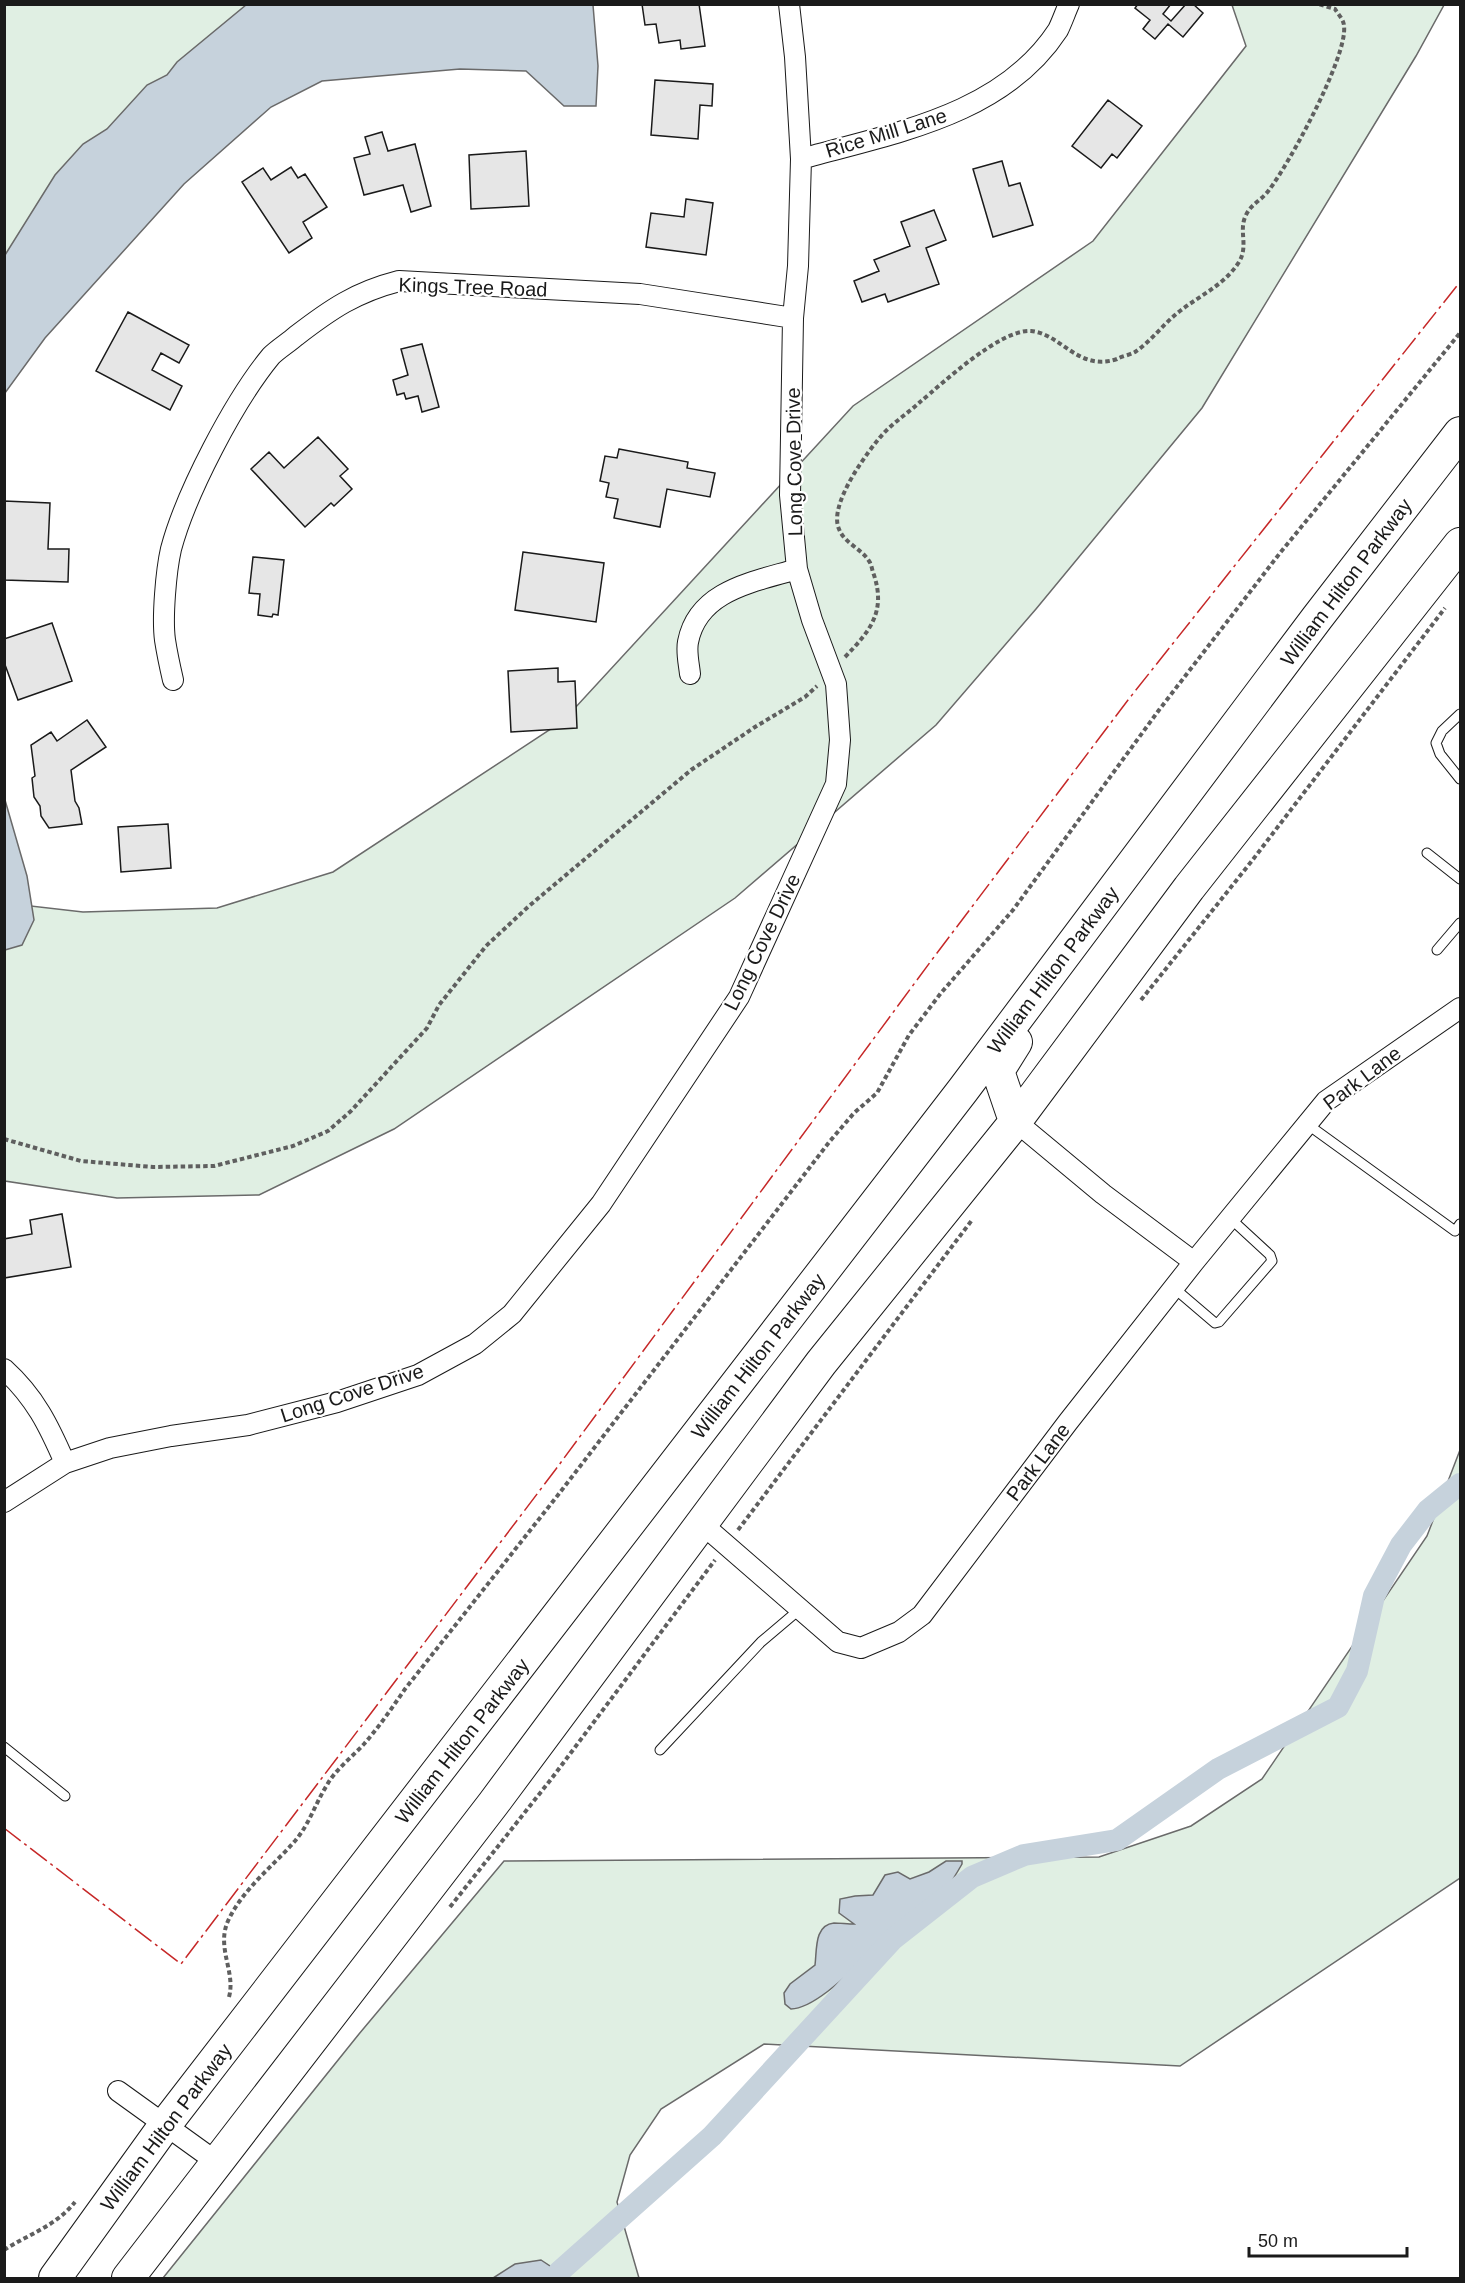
<svg xmlns="http://www.w3.org/2000/svg" width="1465" height="2283" font-family="Arial,sans-serif">
<style>
.green{fill:#e0efe3;stroke:#6a6a6a;stroke-width:1.5}
.water{fill:#c6d2dc;stroke:#6a6a6a;stroke-width:1.5}
.lines{fill:none;stroke-linecap:round;stroke-linejoin:round}
.canal{stroke:#c6d2dc;stroke-width:22}
.building{fill:#e6e6e6;stroke:#1a1a1a;stroke-width:1.5}
.service-casing{stroke:#1a1a1a;stroke-width:11}
.minor-casing{stroke:#1a1a1a;stroke-width:22}
.trunk-casing{stroke:#1a1a1a;stroke-width:34}
.path{stroke:#5f5f5f;stroke-width:4;stroke-dasharray:4.5 3;stroke-linecap:butt}
.service{stroke:#fff;stroke-width:9}
.minor{stroke:#fff;stroke-width:20}
.trunk{stroke:#fff;stroke-width:32}
.power{stroke:#c62828;stroke-width:1.5;stroke-dasharray:21 4.5 3 4.5;stroke-linecap:butt}
.labels{text-anchor:middle;dominant-baseline:central;stroke-width:4.5;stroke-linejoin:round;paint-order:stroke}
.street-label{font-size:20px;fill:#1a1a1a;stroke:#fff}
</style>
<rect width="100%" height="100%" fill="#fff"/>
<path class="green" d="M 4,5 L 344,5 L 4,349 Z
M 1232,5 L 1444,5 L 1416,56 L 1202,408 L 1036,609 L 936,725 L 735,898 L 394,1129 L 259,1195 L 117,1198 L 5,1181 L 5,903 L 83,912 L 217,908 L 333,872 L 563,721 L 853,406 L 1093,241 L 1246,46 Z
M 1460,1450 L 1460,1878 L 1180,2066 L 764,2044 L 661,2109 L 630,2155 L 617,2202 L 639,2278 L 163,2278 L 359,2034 L 504,1861 L 1099,1857 L 1191,1826 L 1262,1779 L 1427,1536 Z"/>
<path class="water" d="M 246,5 L 593,5 L 598,66 L 596,106 L 564,106 L 526,71 L 460,69 L 322,81 L 271,107 L 184,184 L 45,338 L 5,393 L 5,255 L 55,175 L 83,144 L 107,129 L 147,85 L 167,75 L 177,62 Z
M 5,800 L 27,876 L 34,920 L 22,945 L 5,950 Z
M 946,1861 L 962,1861 L 962,1864 C 953,1880 940,1900 925,1912 C 921,1914 916,1916 912,1918 C 904,1924 895,1932 887,1939 C 865,1957 818,2009 791,2009 L 785,2004 L 784,1993 L 790,1984 L 815,1965 C 817,1950 814,1925 834,1923 C 840,1923 848,1924 854,1924 L 839,1913 L 840,1899 L 855,1896 L 873,1895 L 885,1875 L 898,1872 L 910,1879 L 929,1872 Z
M 541,2260 L 559,2272 L 559,2278 L 493,2278 L 515,2264 Z"/>
<g class="lines">
<path class="canal" d="M 559,2272 L 712,2136 L 893,1939 L 972,1877 L 1024,1855 L 1117,1840 L 1218,1769 L 1338,1707 L 1357,1671 L 1374,1596 L 1401,1545 L 1428,1510 L 1460,1484"/>
</g>
<path class="building" d="M 642,4 L 699,4 L 705,46 L 681,49 L 680,40 L 659,43 L 656,24 L 645,25 Z
M 1138,4 L 1171,4 L 1163,14 L 1171,21 L 1186,4 L 1193,4 L 1203,13 L 1183,37 L 1168,24 L 1155,39 L 1143,29 L 1150,20 L 1135,8 Z
M 655,80 L 713,84 L 712,106 L 700,105 L 698,139 L 651,135 Z
M 1108,100 L 1142,126 L 1117,158 L 1112,154 L 1101,168 L 1072,146 Z
M 382,132 L 388,151 L 415,144 L 431,206 L 411,212 L 403,185 L 364,195 L 354,158 L 370,154 L 365,137 Z
M 526,151 L 529,206 L 471,209 L 469,155 Z
M 1002,161 L 1009,186 L 1020,183 L 1033,225 L 993,237 L 973,169 Z
M 291,167 L 298,178 L 305,174 L 327,207 L 303,222 L 312,238 L 289,253 L 242,182 L 263,168 L 271,180 Z
M 686,199 L 713,203 L 706,255 L 646,247 L 651,213 L 684,217 Z
M 934,210 L 946,240 L 926,248 L 939,284 L 888,302 L 885,294 L 862,302 L 854,281 L 879,271 L 874,260 L 910,246 L 901,222 Z
M 128,312 L 189,345 L 179,363 L 161,353 L 152,370 L 182,386 L 170,410 L 96,371 Z
M 422,344 L 439,407 L 422,412 L 418,396 L 406,399 L 404,393 L 397,395 L 393,380 L 408,375 L 401,349 Z
M 318,437 L 348,469 L 340,476 L 352,489 L 334,506 L 331,503 L 305,527 L 251,469 L 269,452 L 284,468 Z
M 619,449 L 688,462 L 687,468 L 715,473 L 710,497 L 667,489 L 660,527 L 614,518 L 618,499 L 606,497 L 609,483 L 600,481 L 605,456 L 617,458 Z
M 4,501 L 50,503 L 48,549 L 69,549 L 68,582 L 4,580 Z
M 523,552 L 604,563 L 596,622 L 515,610 Z
M 253,557 L 284,560 L 278,615 L 273,614 L 272,617 L 258,615 L 260,594 L 249,593 Z
M 52,623 L 72,681 L 18,700 L 4,662 L 4,639 Z
M 558,668 L 558,682 L 575,681 L 577,728 L 511,732 L 508,671 Z
M 87,720 L 106,747 L 71,770 L 75,801 L 79,808 L 82,824 L 49,828 L 41,816 L 40,806 L 34,797 L 32,778 L 35,776 L 31,745 L 51,732 L 57,741 Z
M 168,824 L 171,868 L 121,872 L 118,827 Z
M 62,1214 L 71,1267 L 4,1278 L 4,1239 L 32,1234 L 30,1220 Z"/>
<g class="lines">
<g class="service-casing">
<path id="service" d="M 1460,714 L 1442,731 L 1436,743 L 1440,754 L 1460,779
M 1427,853 L 1460,879
M 1437,950 L 1460,923
M 1307,1124 L 1455,1231 L 1460,1224
M 1174,1288 L 1215,1323 L 1219,1322 L 1272,1261 L 1270,1255 L 1231,1219
M 4,1747 L 65,1796
M 660,1750 L 761,1642 L 800,1609"/>
</g>
<g class="minor-casing">
<path id="minor" d="M 801,159 C 892,133 1002,116 1058,30 C 1062,22 1065,13 1069,4
M 690,674 C 689,664 686,652 688,642 C 698,590 754,582 797,569
M 173,680 C 170,667 167,653 165,640 C 162,618 166,571 171,549 C 186,493 234,401 271,356 C 278,349 288,343 296,336 C 331,309 356,292 399,281 L 640,294 L 793,318
M 1015,1121 L 1103,1194 L 1194,1262
M 4,1369 C 35,1397 49,1426 65,1463
M 4,1502 L 65,1463 L 110,1448 L 171,1436 L 248,1425 L 337,1402 L 418,1375 L 475,1344 L 512,1314 L 601,1204 L 739,997 L 836,784 L 840,740 L 836,684 L 812,620 L 797,569 L 790,495 L 793,318 L 798,266 L 801,159 L 795,57 L 789,4
M 702,1524 L 838,1642 L 861,1648 L 899,1632 L 922,1615 L 1068,1422 L 1194,1262 L 1326,1101 L 1460,1008
M 118,2091 L 218,2163"/>
</g>
<g class="trunk-casing">
<path id="trunk" d="M 1015,1121 L 998,1071 L 1016,1042
M 55,2278 L 165,2125 L 963,1090 L 1317,618 L 1460,433
M 128,2278 L 493,1804 L 821,1363 L 1012,1126 L 1189,888 L 1460,544"/>
</g>
<path class="path" d="M 845,657 C 870,631 886,612 874,575 C 872,571 872,565 869,561 C 862,549 844,543 839,529 C 828,505 867,452 883,434 C 894,422 908,413 920,402 C 943,383 1000,329 1031,331 C 1062,334 1078,372 1117,359 C 1122,356 1130,355 1135,352 C 1150,342 1162,326 1175,315 C 1196,297 1223,287 1239,262 C 1249,245 1238,231 1246,215 C 1251,204 1262,200 1269,190 C 1289,164 1348,56 1344,26 C 1344,20 1338,14 1335,9 L 1318,4
M 1141,1000 L 1251,862 L 1445,608
M 4,1139 L 81,1161 L 153,1167 L 214,1166 L 293,1146 L 328,1131 L 351,1111 L 427,1028 L 439,1005 L 486,946 L 529,906 L 691,770 L 755,727 L 805,697 L 817,686
M 738,1530 L 972,1220
M 450,1907 L 552,1778 L 715,1560
M 229,1997 C 236,1972 216,1948 228,1921 C 242,1890 273,1866 295,1841 C 310,1823 315,1804 327,1785 C 335,1770 352,1757 364,1744 C 379,1727 392,1708 405,1689 L 558,1495 L 830,1141 L 854,1113 L 877,1093 L 909,1035 L 941,993 L 1013,910 L 1159,710 L 1280,553 L 1460,333
M 4,2250 C 29,2234 56,2226 75,2202"/>
<use href="#service" class="service"/>
<use href="#minor" class="minor"/>
<use href="#trunk" class="trunk"/>
<path class="power" d="M 4,1828 L 181,1964 L 556,1469 L 931,961 L 1128,700 L 1460,282"/>
</g>
<g class="labels">
<g class="street-label">
<text transform="translate(886 133) rotate(-17)">Rice Mill Lane</text>
<text transform="translate(473 287) rotate(2)">Kings Tree Road</text>
<text transform="translate(794 462) rotate(-91)">Long Cove Drive</text>
<text transform="translate(1346 582) rotate(-53)">William Hilton Parkway</text>
<text transform="translate(762 942) rotate(-64)">Long Cove Drive</text>
<text transform="translate(1053 970) rotate(-53)">William Hilton Parkway</text>
<text transform="translate(1362 1078) rotate(-37)">Park Lane</text>
<text transform="translate(758 1356) rotate(-52)">William Hilton Parkway</text>
<text transform="translate(352 1393) rotate(-18)">Long Cove Drive</text>
<text transform="translate(1038 1462) rotate(-53)">Park Lane</text>
<text transform="translate(462 1741) rotate(-52)">William Hilton Parkway</text>
<text transform="translate(166 2127) rotate(-53)">William Hilton Parkway</text>
</g>
</g>
<rect width="1465" height="2283" fill="none" stroke="#1a1a1a" stroke-width="12"/>
<path d="M1249 2247v9h158v-9" fill="none" stroke="#1a1a1a" stroke-width="3"/>
<text x="1258" y="2247" font-size="18" fill="#1a1a1a" stroke="#ffffff" stroke-width="4.5" paint-order="stroke">50 m</text>
</svg>
